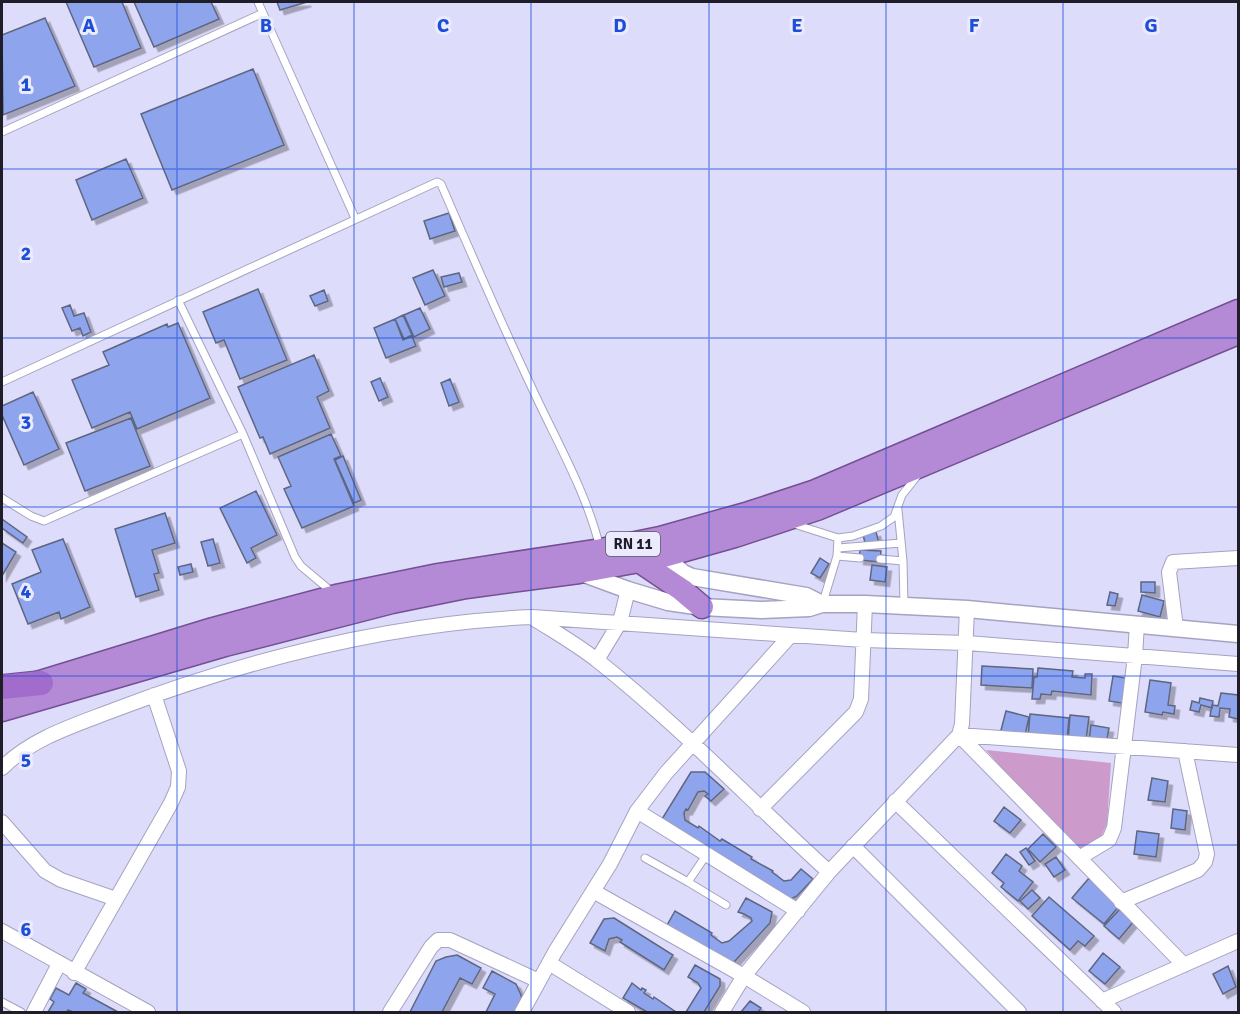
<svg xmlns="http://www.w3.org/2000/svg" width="1240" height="1014" font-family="Signika,sans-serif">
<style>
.green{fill:#cd9bcb}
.building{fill:#8ea4ec;stroke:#5e6680;stroke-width:1.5;filter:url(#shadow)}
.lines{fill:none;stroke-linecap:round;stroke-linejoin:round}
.service-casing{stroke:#a5a3c0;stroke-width:9}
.minor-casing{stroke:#a5a3c0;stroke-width:16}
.tertiary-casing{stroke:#a5a3c0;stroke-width:19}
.trunk-casing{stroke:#735092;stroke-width:25}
.motorway-casing{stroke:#735092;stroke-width:26}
.service{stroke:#fff;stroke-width:7}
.minor{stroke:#fff;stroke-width:14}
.tertiary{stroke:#fff;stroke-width:16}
.trunk{stroke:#b48ad6;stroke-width:22}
.motorway{stroke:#a16ccb;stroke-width:24}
.grid{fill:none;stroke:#1d4ed8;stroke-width:1.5;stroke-opacity:0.55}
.labels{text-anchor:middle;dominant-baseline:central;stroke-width:6;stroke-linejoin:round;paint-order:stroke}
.shield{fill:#ecebfd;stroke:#5c5b68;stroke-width:1.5}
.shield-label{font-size:15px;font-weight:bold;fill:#1e1d28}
.grid-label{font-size:20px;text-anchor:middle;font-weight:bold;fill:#1d4ed8;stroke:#ecebfd;stroke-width:6;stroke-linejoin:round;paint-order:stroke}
</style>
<defs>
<filter id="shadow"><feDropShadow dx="4.5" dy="4.5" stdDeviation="0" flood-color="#0004"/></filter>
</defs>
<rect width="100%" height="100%" fill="#dedcfb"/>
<path class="green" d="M 986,750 L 1111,763 L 1107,824 L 1101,837 L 1074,853 Z"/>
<path class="building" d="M 66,2 L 122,2 L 141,48 L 94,67 Z
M 134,2 L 211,2 L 219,19 L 154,47 Z
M 277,2 L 307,2 L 280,10 Z
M 45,18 L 75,86 L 3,115 L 2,35 Z
M 253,69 L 284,145 L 172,190 L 141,114 Z
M 126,159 L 143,198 L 92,220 L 76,180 Z
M 449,213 L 455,231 L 430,239 L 424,221 Z
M 433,270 L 445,296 L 425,305 L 413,278 Z
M 459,273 L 462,282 L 444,287 L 441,277 Z
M 258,289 L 287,360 L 240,379 L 224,340 L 216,343 L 203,312 Z
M 324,290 L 328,301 L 315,306 L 310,296 Z
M 70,305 L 74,316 L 84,313 L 91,332 L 83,336 L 80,328 L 72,331 L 62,308 Z
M 420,308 L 430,329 L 414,337 L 404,315 Z
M 403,315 L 412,335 L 404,339 L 395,319 Z
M 395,319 L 403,340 L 412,336 L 416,346 L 386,358 L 374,328 Z
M 178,323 L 210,398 L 137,429 L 130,412 L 92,428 L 72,380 L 109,365 L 103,352 L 167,324 L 168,327 Z
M 314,355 L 329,391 L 317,397 L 330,428 L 270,454 L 263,437 L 260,438 L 238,387 Z
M 380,378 L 388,397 L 379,401 L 371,382 Z
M 450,379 L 459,402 L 449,406 L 441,383 Z
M 33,392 L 59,449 L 24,465 L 2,415 L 2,406 Z
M 131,418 L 150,466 L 85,491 L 66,443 Z
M 331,434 L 341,456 L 334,459 L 354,506 L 302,528 L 284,489 L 291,486 L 278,457 Z
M 343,456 L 361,500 L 354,503 L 335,460 Z
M 256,491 L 277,535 L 251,548 L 256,558 L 247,563 L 220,508 Z
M 165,513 L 175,543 L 152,550 L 159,573 L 154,574 L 159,590 L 136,597 L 115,529 Z
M 2,519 L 27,537 L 23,543 L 2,528 Z
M 876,532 L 879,543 L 866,546 L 863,535 Z
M 63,539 L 90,607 L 61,619 L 59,612 L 28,624 L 12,584 L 41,572 L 32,550 Z
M 213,539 L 220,563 L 208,566 L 201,542 Z
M 2,543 L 16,552 L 2,576 Z
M 860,550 L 881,551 L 880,562 L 859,560 Z
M 820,558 L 829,564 L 820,578 L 811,573 Z
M 191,564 L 193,572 L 180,575 L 178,567 Z
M 872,565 L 887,567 L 885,582 L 870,580 Z
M 1141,582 L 1155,582 L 1155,593 L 1141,592 Z
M 1110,592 L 1118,594 L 1115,606 L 1107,605 Z
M 1142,595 L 1164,601 L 1160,617 L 1138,611 Z
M 982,666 L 1033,669 L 1032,688 L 981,685 Z
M 1038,668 L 1073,671 L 1072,677 L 1085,678 L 1085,674 L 1092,674 L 1091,695 L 1052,691 L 1051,695 L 1041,694 L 1040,699 L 1032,699 L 1034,677 L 1037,677 Z
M 1113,676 L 1132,679 L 1128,704 L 1109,701 Z
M 1150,680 L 1171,683 L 1168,705 L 1175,706 L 1174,714 L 1163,712 L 1162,715 L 1145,712 Z
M 1221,693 L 1238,695 L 1238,719 L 1229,717 L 1230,709 L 1220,708 L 1219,717 L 1210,716 L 1212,705 L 1218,706 Z
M 1200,698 L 1213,701 L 1212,708 L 1201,705 L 1199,712 L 1190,710 L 1192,701 L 1199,703 Z
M 1006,711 L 1029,717 L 1024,740 L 1000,734 Z
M 1030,714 L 1069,718 L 1067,740 L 1028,737 Z
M 1070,715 L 1089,717 L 1086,740 L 1068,741 Z
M 1091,725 L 1109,728 L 1106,744 L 1089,741 Z
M 691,772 L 705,772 L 724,789 L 711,801 L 705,796 L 708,794 L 704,791 L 698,792 L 688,810 L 686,809 L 684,813 L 685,820 L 698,828 L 699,826 L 720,841 L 722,839 L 752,857 L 751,859 L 773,871 L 772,872 L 784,881 L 791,880 L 801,869 L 813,879 L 797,896 L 787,901 L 662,819 Z
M 1152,778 L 1168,781 L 1165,802 L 1148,800 Z
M 1004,807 L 1021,820 L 1010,833 L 994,821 Z
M 1173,809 L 1187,811 L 1185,830 L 1171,828 Z
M 1137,831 L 1159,834 L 1156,857 L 1134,854 Z
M 1043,834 L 1056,847 L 1040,862 L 1028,849 Z
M 1026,848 L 1035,861 L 1029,865 L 1020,852 Z
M 1006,854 L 1022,866 L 1019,871 L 1033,882 L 1018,901 L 1001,887 L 1004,883 L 992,873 Z
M 1056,857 L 1065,870 L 1054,877 L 1045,864 Z
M 1089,878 L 1120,905 L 1104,924 L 1072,898 Z
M 1032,890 L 1040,898 L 1028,909 L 1020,901 Z
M 1049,897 L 1094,936 L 1085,946 L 1078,941 L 1070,950 L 1032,916 Z
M 746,898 L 772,912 L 770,923 L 734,962 L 725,964 L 666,927 L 675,911 L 712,933 L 711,935 L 722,943 L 729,941 L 752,921 L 751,918 L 744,914 L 738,912 Z
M 1121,908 L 1135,920 L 1119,939 L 1104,926 Z
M 614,918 L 673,955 L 664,970 L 620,942 L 622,940 L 617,937 L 609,939 L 605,951 L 590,943 L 604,919 Z
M 1103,953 L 1120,967 L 1105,984 L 1089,971 Z
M 457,955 L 481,968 L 472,984 L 460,978 L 442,1012 L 410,1012 L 436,961 L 446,957 Z
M 695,965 L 720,979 L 720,986 L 704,1012 L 686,1012 L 701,988 L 698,983 L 688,977 Z
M 1228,966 L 1236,987 L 1223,994 L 1213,974 Z
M 492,971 L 516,984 L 521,995 L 523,1005 L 519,1012 L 486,1012 L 495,994 L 483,988 Z
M 76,983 L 86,989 L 83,993 L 118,1012 L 73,1012 L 68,1010 L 67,1012 L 48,1012 L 54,1002 L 50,999 L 56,988 L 69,995 Z
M 632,983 L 641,990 L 642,988 L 646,990 L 644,993 L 653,999 L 654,997 L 676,1012 L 647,1012 L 623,998 Z
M 750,1001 L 761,1008 L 758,1012 L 741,1012 Z"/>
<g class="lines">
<g class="service-casing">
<path id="service" d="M 258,2 L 355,218
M 2,132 L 263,13
M 178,300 L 243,434 L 295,557 L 301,566 L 332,592
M 2,382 L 437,182 L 441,184 C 473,258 505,332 540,405 C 562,451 588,498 600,548
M 2,498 L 31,516 L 44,521 L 243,434
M 898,510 L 903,561 L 904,606
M 794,524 L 838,538 L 853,536 L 881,526 L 894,517 L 902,495 L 917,476
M 838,548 L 901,543
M 837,556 L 860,558
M 880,559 L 903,561
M 823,602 L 837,556 L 838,538
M 707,854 L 688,882 L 726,905
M 645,858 L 688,882
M 2,1002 L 21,1012"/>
</g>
<g class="minor-casing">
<path id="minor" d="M 533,618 C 555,632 578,645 598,661 C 680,726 752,802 829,872
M 1176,628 L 1169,572 L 1173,562 L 1238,558
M 597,660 L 620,622 L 628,590
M 959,735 L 1184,965
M 959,735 L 1238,755
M 2,768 C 32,738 75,725 114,710 C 246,660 390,623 532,617 L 863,640 L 967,643 L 1238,664
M 895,801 L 1114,1012
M 760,809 L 856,712 L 861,699 L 865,604
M 637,811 L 798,911
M 2,822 L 45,871 L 61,880 L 116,899
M 853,846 L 1019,1012
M 1079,858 L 1109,840 L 1114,828 L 1135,656 L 1137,624
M 593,891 L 744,976 L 803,1012
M 1121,902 L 1198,870 L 1205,862 L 1207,854 L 1185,751
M 2,931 L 148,1012
M 549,963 L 628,1012
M 74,973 L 171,803 L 178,787 L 179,771 L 154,695
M 1102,1001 L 1238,941
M 34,1012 L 59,964
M 390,1012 L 431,947 L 438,940 L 450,940 L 539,981
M 522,1012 L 555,952 L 610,864 L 637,811 L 666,773 L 791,635
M 722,1012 L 744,976 L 829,872 L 959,735 L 962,724 L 967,609"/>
</g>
<g class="tertiary-casing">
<path id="tertiary" d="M 664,556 L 683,573 L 692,577 L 806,596 L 822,604
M 579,572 L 628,590 L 668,602 L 702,607 L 761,610 L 809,608 L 822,604 L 865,604 L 967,609 L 1238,634"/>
</g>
<g class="trunk-casing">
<path id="trunk" d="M 639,561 L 682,590 L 702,607
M 24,687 L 213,629 L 336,596 L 438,575 L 601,550 L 660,538 L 749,513 L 813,492 L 1238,311
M 2,710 L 225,645 L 392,602 L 466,587 L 579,572 L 639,561 L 664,556 L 735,536 L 817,509 L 1238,333"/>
</g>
<g class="motorway-casing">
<path id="motorway" d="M 2,687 L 41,683"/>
</g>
<use href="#service" class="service"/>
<use href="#minor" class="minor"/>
<use href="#tertiary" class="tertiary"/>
<use href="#trunk" class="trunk"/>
<use href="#motorway" class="motorway"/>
</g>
<path class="grid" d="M 177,2 L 177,1012M 354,2 L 354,1012M 531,2 L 531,1012M 709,2 L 709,1012M 886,2 L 886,1012M 1063,2 L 1063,1012M 2,169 L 1238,169M 2,338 L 1238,338M 2,507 L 1238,507M 2,676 L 1238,676M 2,845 L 1238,845"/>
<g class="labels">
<rect class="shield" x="606" y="532" width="54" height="24" rx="4.5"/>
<g class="shield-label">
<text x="633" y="544">RN 11</text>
</g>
</g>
<g class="grid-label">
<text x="89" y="32">A</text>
<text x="266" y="32">B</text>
<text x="443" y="32">C</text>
<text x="620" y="32">D</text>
<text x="797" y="32">E</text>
<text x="974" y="32">F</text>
<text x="1151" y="32">G</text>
<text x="26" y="91">1</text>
<text x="26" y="260">2</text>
<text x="26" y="429">3</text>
<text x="26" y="598">4</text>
<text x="26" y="767">5</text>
<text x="26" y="936">6</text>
</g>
<rect width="1240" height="1014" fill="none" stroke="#1e1d28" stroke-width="6"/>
</svg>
